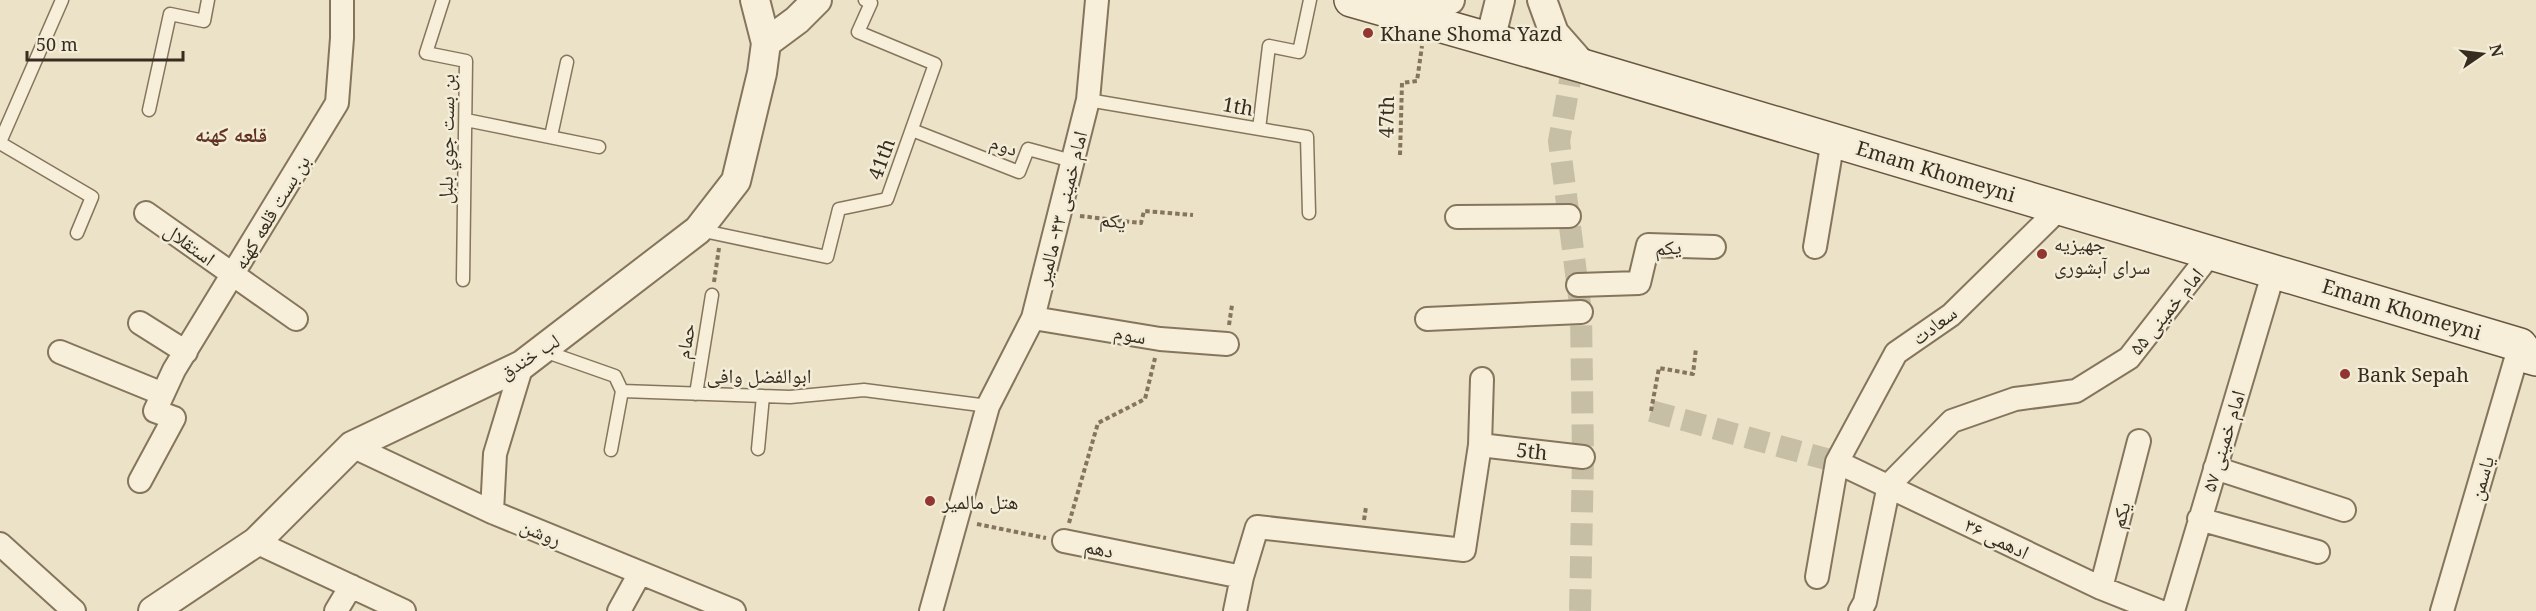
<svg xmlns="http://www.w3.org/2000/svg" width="2536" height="611" font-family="'Noto Serif','Noto Naskh Arabic',serif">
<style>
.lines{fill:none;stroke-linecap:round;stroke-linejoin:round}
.minor-tunnel{stroke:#c7bea6;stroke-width:22;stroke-dasharray:22 11;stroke-linecap:butt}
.service-casing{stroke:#86755d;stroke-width:15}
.minor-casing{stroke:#86755d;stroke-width:26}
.tertiary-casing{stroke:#86755d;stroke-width:32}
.secondary-casing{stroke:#685640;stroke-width:36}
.path{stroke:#86755d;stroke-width:4;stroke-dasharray:4.5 3;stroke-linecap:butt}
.service{stroke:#f7efd9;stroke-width:12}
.minor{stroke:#f7efd9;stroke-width:22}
.tertiary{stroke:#f7efd9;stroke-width:28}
.secondary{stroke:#f7efd9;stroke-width:33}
.poi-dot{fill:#913631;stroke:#f3ecd6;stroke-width:2}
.labels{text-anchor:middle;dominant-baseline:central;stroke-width:5;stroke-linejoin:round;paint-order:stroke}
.poi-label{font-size:20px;fill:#372c20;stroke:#f3ecd6;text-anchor:start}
.street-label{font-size:20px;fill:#372c20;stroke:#f3ecd6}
.neighbourhood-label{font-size:21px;font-weight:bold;fill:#613322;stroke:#f3ecd6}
</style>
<rect width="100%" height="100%" fill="#ebe2c7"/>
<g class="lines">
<path class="minor-tunnel" d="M 1573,64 L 1559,141 L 1581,312 L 1583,457 L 1580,611
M 1651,411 L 1837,462"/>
<g class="service-casing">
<path id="service" d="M 443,0 L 426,53 L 466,61 L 463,280
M 1088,100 L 1307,137 L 1309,213
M 149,110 L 170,14 L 204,21 L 208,0
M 466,120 L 599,147
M 1259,129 L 1269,46 L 1299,52 L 1310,0
M 912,130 L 1019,172 L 1028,149 L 1072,161
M 551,136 L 567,62
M 0,142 L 62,0
M 0,143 L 92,197 L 77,233
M 699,230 L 827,257 L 839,209 L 887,199 L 935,64 L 858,32 L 871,3 L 865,0
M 544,351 L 615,376 L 622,391 L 790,397 L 864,390 L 988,406
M 696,394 L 712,295
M 758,449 L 763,396
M 611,450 L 622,391"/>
</g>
<g class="minor-casing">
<path id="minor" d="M 146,213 L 296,319
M 1457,217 L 1569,216
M 1815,247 L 1833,140
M 1578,285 L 1639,283 L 1648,245 L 1714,247
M 1033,318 L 1160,339 L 1227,344
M 1427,319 L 1581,312
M 140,323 L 186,352
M 60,352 L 163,394
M 1480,445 L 1583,457
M 352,446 L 492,512 L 734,611
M 1837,462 L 2101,588 L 2159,611
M 2215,468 L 2344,510
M 140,481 L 174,418 L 155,411 L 174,370 L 337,103 L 342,38 L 342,0
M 492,512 L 495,454 L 522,365
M 2199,519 L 2318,552
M 1064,541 L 1242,577
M 256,542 L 404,611
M 0,544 L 74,611
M 1817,577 L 1837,462 L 1896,353 L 1951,315 L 2060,208
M 2101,588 L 2139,441
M 336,611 L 351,586
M 619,611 L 640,573
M 931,611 L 988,406 L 1033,318 L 1088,100 L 1097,0
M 1235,611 L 1242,577 L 1257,527 L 1464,550 L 1480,445 L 1482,379
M 1860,611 L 1865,602 L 1889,485 L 1952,421 L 2015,399 L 2076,391 L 2129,358 L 2211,253
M 2173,611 L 2274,271
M 2442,611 L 2520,345"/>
</g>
<g class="tertiary-casing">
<path id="tertiary" d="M 1542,0 L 1554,33 L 1583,66
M 1404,15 L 1450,0
M 1490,40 L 1500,0
M 766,43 L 797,20 L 817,0
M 153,611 L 256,542 L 352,446 L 522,365 L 698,230 L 736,181 L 762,73 L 766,43 L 755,0"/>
</g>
<g class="secondary-casing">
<path id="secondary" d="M 1351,0 L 1583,66 L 2520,345 L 2529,357 L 2536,359"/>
</g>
<path class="path" d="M 1400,155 L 1402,83 L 1417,81 L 1422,46
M 1080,216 L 1141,223 L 1144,211 L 1193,215
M 714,282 L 719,248
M 1229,325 L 1232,305
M 1651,411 L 1659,368 L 1693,374 L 1696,348
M 1364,520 L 1366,507
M 1069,523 L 1098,423 L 1145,399 L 1155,358
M 977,524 L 1046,538"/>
<use href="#service" class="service"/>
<use href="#minor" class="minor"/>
<use href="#tertiary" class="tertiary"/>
<use href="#secondary" class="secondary"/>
</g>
<g class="poi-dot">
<circle cx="1368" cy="33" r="6"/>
<circle cx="2042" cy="254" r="6"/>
<circle cx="2345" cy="374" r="6"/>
<circle cx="930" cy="501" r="6"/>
</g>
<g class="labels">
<g class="poi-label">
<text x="1380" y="33">Khane Shoma Yazd</text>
<text x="2054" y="243">جهیزیه<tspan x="2054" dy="23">سرای آبشوری</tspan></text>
<text x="2357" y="374">Bank Sepah</text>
<text x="942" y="501">هتل مالمير</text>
</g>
<g class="street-label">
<text transform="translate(1238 106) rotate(10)">1th</text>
<text transform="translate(1386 117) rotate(-89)">47th</text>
<text transform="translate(446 139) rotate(-89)">بن بست جوي بلبل</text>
<text transform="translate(1004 145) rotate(19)">دوم</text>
<text transform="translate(881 159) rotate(-70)">41th</text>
<text transform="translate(1936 171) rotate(17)">Emam Khomeyni</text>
<text transform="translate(1061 208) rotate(-76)">امام خمینی ۴۳- مالمیر</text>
<text transform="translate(271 212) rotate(-59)">بن بست قلعه کهنه</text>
<text transform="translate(1113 220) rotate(7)">یکم</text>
<text transform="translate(190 244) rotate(36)">استقلال</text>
<text transform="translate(1668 247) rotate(-4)">یکم</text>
<text transform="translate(2402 309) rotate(17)">Emam Khomeyni</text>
<text transform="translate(2166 311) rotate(-51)">امام خمینی ۵۵</text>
<text transform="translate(1934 325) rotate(-37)">سعادت</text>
<text transform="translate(1130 334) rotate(10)">سوم</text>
<text transform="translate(685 341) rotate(-80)">حمام</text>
<text transform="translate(529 356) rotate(-32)">لب خندق</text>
<text x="759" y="375">ابوالفضل وافی</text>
<text transform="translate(2223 441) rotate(-73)">امام خمینی ۵۷</text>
<text transform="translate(1532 451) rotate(6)">5th</text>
<text transform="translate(2481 478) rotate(-74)">یاسمن</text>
<text transform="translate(2120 515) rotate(-75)">یکم</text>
<text transform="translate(541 532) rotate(22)">روشن</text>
<text transform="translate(1997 538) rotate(26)">ادهمی ۳۶</text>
<text transform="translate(1099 548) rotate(11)">دهم</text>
</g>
<g class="neighbourhood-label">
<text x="231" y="134">قلعه کهنه</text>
</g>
</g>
<g transform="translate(2482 54) rotate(76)" stroke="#f3ecd6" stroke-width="4.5" paint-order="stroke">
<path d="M0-4.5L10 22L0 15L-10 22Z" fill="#372c20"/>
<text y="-9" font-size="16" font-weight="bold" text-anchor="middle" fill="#372c20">N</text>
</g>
<path d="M27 51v9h156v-9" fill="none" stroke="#372c20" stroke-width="3"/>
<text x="36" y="51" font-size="18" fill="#372c20" stroke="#f3ecd6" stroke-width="4.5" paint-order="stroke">50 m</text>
</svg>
